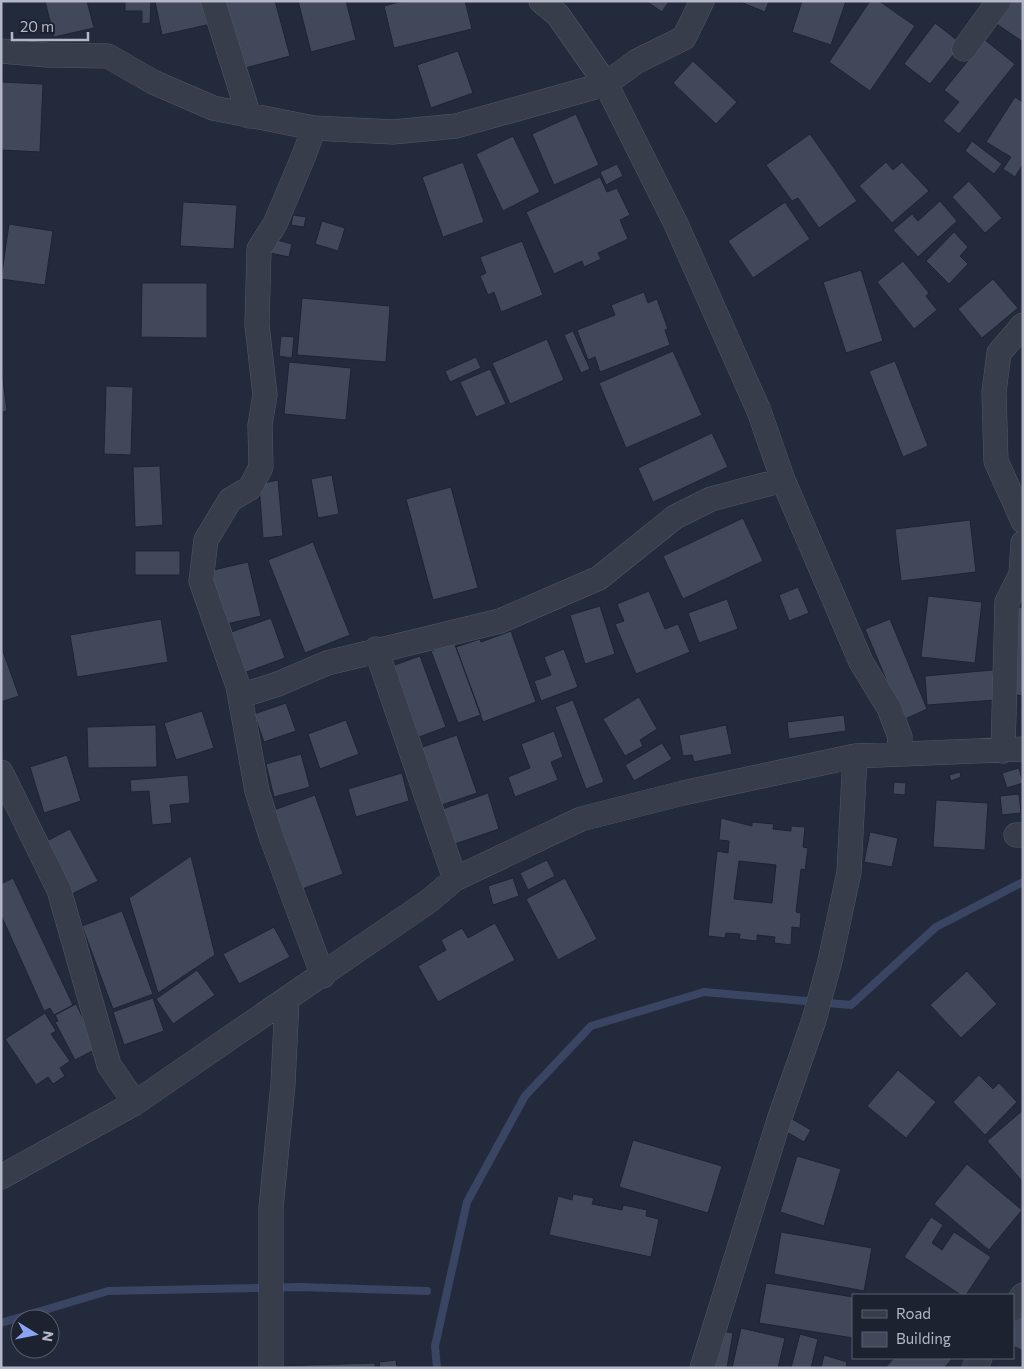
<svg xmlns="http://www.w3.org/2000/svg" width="1024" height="1369" font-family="Commissioner,sans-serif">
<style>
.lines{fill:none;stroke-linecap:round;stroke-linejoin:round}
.stream{stroke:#394563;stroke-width:8}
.building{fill:#40485a;stroke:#1e2432;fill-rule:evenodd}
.minor-casing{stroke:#525766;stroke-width:25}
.minor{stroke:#373d4b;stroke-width:24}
</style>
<rect width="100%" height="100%" fill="#232a3b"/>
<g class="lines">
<path class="stream" d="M 1,1323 L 108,1291 L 300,1287 L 427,1291
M 437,1368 L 435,1346 L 467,1202 L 525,1096 L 591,1026 L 704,992 L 851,1005 L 936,927 L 1023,882"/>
</g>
<path class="building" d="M 45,1 L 87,1 L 94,28 L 54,37 Z
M 125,1 L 151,1 L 150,23 L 142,24 L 142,11 L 125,11 Z
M 155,1 L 206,1 L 211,24 L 162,35 Z
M 220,1 L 275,1 L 290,56 L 238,70 Z
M 298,1 L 346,1 L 356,40 L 311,52 Z
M 403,1 L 465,1 L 472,29 L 394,48 L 384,6 Z
M 646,1 L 669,1 L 662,12 Z
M 738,1 L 769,1 L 765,12 Z
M 802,1 L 846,1 L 831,45 L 792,32 Z
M 870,1 L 879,1 L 915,26 L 870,91 L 829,62 Z
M 1010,1 L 1023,1 L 1023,42 L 995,23 Z
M 935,23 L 962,44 L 930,84 L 904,64 Z
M 985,40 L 1015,64 L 959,134 L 943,121 L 959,102 L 944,90 Z
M 458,51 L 473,93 L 431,108 L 417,65 Z
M 693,61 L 737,102 L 716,124 L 673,83 Z
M 1,82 L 43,84 L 40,152 L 1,150 Z
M 1015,97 L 1023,102 L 1023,164 L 1015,177 L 1003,169 L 1011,157 L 986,142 Z
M 576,114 L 599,165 L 554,185 L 532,134 Z
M 810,134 L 857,201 L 819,228 L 798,198 L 792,201 L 766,165 Z
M 513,136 L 540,192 L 503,211 L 476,154 Z
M 972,141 L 1002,164 L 994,174 L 965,151 Z
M 463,162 L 484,222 L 443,237 L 422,177 Z
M 886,162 L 893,170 L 902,162 L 929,191 L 892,223 L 859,186 Z
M 617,164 L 623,176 L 606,185 L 600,172 Z
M 600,177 L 607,192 L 617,188 L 630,215 L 620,220 L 628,239 L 598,253 L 601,259 L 584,267 L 582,261 L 554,274 L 526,212 Z
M 969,181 L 1002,218 L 985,233 L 952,197 Z
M 940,201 L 957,221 L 918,257 L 893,230 L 912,214 L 918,221 Z
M 183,202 L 237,205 L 234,249 L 180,246 Z
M 785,202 L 810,239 L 753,278 L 728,241 Z
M 293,215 L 306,217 L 304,227 L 291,225 Z
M 322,221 L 345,228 L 338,251 L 315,244 Z
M 9,224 L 53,231 L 45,285 L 1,279 Z
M 954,232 L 968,247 L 960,256 L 968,264 L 949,284 L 926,261 Z
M 273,239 L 292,244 L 289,257 L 270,253 Z
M 522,241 L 543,295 L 501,312 L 494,292 L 488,295 L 480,276 L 486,273 L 480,257 Z
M 903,261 L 929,293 L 926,296 L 937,310 L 914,329 L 877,282 Z
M 861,270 L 883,341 L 846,353 L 823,282 Z
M 993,279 L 1018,308 L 982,338 L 958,309 Z
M 142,283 L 207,283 L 207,338 L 141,337 Z
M 644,292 L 648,303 L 657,299 L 668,329 L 665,330 L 670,345 L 600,372 L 595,357 L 588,360 L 577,330 L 615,315 L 611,305 Z
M 302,298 L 390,306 L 386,362 L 297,355 Z
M 573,331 L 590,369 L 581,373 L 564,335 Z
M 281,336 L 294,337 L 292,358 L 279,356 Z
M 547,339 L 564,380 L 510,404 L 492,363 Z
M 673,351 L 702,415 L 626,448 L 599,383 Z
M 476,357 L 481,368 L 450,382 L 445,371 Z
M 895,361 L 928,446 L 903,457 L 869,371 Z
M 289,362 L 351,368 L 346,420 L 284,414 Z
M 1,364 L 7,411 L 1,412 Z
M 490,369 L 506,404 L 476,417 L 460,382 Z
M 106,386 L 133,387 L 131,455 L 104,454 Z
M 712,433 L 728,467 L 653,502 L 638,468 Z
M 160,466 L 163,525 L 135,527 L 133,467 Z
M 332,475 L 339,514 L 318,518 L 311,479 Z
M 278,480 L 283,536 L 263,538 L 259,484 Z
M 451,487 L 478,588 L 433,600 L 406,499 Z
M 743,518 L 763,561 L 683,599 L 663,556 Z
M 970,520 L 976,572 L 901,581 L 895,529 Z
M 313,542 L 350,635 L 305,653 L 268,560 Z
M 135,551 L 180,551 L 180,575 L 135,575 Z
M 248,562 L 261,616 L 222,625 L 209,571 Z
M 798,587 L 809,613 L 789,621 L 779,595 Z
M 649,591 L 665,629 L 678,624 L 690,652 L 636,674 L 615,624 L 624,621 L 617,604 Z
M 928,596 L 982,602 L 975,663 L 921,657 Z
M 727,599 L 738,629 L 699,643 L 688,613 Z
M 600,606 L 615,654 L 585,664 L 570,615 Z
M 1017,607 L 1023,608 L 1023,696 L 1008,694 Z
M 271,618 L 285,658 L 241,674 L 226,634 Z
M 161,619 L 168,662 L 77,677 L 70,635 Z
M 890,619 L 927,709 L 903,720 L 865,629 Z
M 511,631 L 536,702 L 483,722 L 456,647 L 480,639 L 481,642 Z
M 454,642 L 481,715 L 458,723 L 431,651 Z
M 1,646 L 19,696 L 1,702 Z
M 564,649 L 578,687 L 541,701 L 534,681 L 551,675 L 544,657 Z
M 420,656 L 446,727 L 419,737 L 392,666 Z
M 993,670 L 995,700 L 927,705 L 925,676 Z
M 639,697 L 657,729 L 640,740 L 643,746 L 625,756 L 603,719 Z
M 573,700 L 604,782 L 586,789 L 555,707 Z
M 286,703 L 296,731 L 264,742 L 254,714 Z
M 202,711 L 214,748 L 176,760 L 164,723 Z
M 844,715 L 846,731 L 789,739 L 787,722 Z
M 346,720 L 359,754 L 320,769 L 308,734 Z
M 156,725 L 157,767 L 88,768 L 87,727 Z
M 726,725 L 732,754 L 694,762 L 692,755 L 683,756 L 679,735 Z
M 554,731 L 563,757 L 551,762 L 558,780 L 515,797 L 508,777 L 530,768 L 521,744 Z
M 457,735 L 477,793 L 436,807 L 417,749 Z
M 662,743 L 672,759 L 634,781 L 625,765 Z
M 301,754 L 310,787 L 274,797 L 266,764 Z
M 67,755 L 81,801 L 44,813 L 30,767 Z
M 1019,768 L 1023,783 L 1007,788 L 1002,773 Z
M 960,772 L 961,777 L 951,781 L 949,775 Z
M 402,773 L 409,801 L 356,817 L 348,789 Z
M 188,775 L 190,803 L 170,805 L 172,823 L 152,825 L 149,791 L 131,792 L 130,780 Z
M 894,782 L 906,783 L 905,795 L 893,794 Z
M 488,793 L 499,829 L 449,846 L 437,811 Z
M 1019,794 L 1021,813 L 1002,815 L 1000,796 Z
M 315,795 L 343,874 L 302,889 L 274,810 Z
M 936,800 L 988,803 L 985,850 L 933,847 Z
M 721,818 L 752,826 L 752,822 L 774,824 L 773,829 L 791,831 L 791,826 L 805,827 L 803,847 L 808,848 L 805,870 L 801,869 L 796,912 L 801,913 L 800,928 L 792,927 L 791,945 L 774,943 L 775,937 L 757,935 L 757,941 L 739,939 L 740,934 L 726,933 L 725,938 L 708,936 L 717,851 L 728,853 L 729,841 L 719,840 ZM 739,861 L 776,865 L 772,903 L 734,899 Z
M 70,829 L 98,881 L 66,897 L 39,845 Z
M 870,832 L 898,838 L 892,867 L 864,862 Z
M 191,856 L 215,955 L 158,993 L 129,898 Z
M 547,860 L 555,876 L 528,890 L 520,873 Z
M 13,878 L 73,1005 L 54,1015 L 50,1008 L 44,1011 L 1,915 L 1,884 Z
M 513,878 L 519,896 L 493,905 L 488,886 Z
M 565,878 L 597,939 L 558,960 L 526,899 Z
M 122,911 L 153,994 L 113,1009 L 82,926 Z
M 495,923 L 515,960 L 438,1002 L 418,966 L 446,950 L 441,940 L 462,928 L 468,938 Z
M 274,927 L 290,957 L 239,984 L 223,954 Z
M 197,970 L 215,995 L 173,1024 L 156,999 Z
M 967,971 L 997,1004 L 961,1038 L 930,1005 Z
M 153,998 L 164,1031 L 124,1045 L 113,1012 Z
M 76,1004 L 98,1048 L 75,1060 L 55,1022 L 58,1021 L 55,1015 Z
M 45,1013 L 56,1031 L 51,1034 L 70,1061 L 60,1068 L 65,1076 L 53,1084 L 48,1077 L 36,1085 L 5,1039 Z
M 898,1070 L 936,1102 L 906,1138 L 867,1106 Z
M 979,1075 L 993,1089 L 999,1083 L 1017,1102 L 985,1135 L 953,1102 Z
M 1023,1110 L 1023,1182 L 987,1141 Z
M 792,1119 L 811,1130 L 804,1142 L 785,1131 Z
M 633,1140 L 722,1166 L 708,1213 L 619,1187 Z
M 797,1156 L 841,1169 L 824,1226 L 780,1212 Z
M 967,1164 L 1022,1210 L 989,1250 L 934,1204 Z
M 573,1194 L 594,1198 L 592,1204 L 622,1210 L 623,1205 L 647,1210 L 646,1216 L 659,1219 L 651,1257 L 549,1235 L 558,1196 L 572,1200 Z
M 931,1217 L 943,1225 L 932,1243 L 942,1250 L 954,1232 L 991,1257 L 966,1295 L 961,1295 L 904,1257 Z
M 781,1232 L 872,1248 L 864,1291 L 774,1274 Z
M 766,1283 L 853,1297 L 853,1338 L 759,1323 Z
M 1023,1302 L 1023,1351 L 1013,1346 L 1013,1319 Z
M 741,1328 L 785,1338 L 778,1368 L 732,1368 Z
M 718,1330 L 733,1333 L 727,1368 L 711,1368 Z
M 800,1334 L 818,1339 L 811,1368 L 791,1368 Z
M 824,1355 L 847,1362 L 846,1368 L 821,1368 Z
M 894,1358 L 953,1358 L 944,1368 L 885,1368 Z
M 396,1360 L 397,1368 L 380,1368 L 379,1362 Z
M 375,1363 L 375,1368 L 277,1368 L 277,1366 Z"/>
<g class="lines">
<g class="minor-casing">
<path id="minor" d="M 213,1 L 249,116
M 541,1 L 558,15 L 606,84 L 676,224 L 759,411 L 783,480 L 861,662 L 889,708 L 900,737 L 899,754
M 964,49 L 999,1
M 1,51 L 48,55 L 108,56 L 153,82 L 213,108 L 314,128 L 393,132 L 456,126 L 606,84 L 637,61 L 684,38 L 702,1
M 314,128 L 304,155 L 275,224 L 259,249 L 257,325 L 265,395 L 260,425 L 261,467 L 250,488 L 230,500 L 206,540 L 201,581 L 238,686 L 257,791 L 271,836 L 323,976
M 1023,325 L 999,353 L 994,392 L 996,461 L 1023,521
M 376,649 L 455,879
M 240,696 L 278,684 L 327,663 L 500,621 L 599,578 L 675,517 L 711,499 L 783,480
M 1003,751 L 1007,602 L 1021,574 L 1023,543
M 1,772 L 59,890 L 109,1065 L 135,1103
M 1016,835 L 1023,835
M 1,1177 L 135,1103 L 429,901 L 455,879 L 581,819 L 683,793 L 855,756 L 1023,749
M 1013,1309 L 1023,1295
M 271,1368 L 271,1208 L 283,1084 L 287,1000
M 702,1368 L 779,1120 L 814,1020 L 830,961 L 849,872 L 855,756
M 974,1368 L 980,1358"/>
</g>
<use href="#minor" class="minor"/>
</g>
<rect width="1024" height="1369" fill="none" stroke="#b3b7c7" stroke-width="5"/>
<rect x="852" y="1294" width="162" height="65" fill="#1c2230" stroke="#585e6c"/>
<rect x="862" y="1310" width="25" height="8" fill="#373d4b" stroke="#585e6c"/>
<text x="896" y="1319" font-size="15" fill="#b3b7c7">Road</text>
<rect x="862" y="1332" width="25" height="15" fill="#40485a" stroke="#585e6c"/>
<text x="896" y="1344" font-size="15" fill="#b3b7c7">Building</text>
<g transform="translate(35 1334) rotate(100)"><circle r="24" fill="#1c2230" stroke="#585e6c"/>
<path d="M0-4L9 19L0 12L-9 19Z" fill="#8ba5f4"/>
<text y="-8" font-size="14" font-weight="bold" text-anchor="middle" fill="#b3b7c7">N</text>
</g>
<path d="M12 32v8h76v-8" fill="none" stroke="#b3b7c7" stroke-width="2.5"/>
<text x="20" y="32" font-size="15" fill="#b3b7c7" stroke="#1c2230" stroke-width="4" paint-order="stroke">20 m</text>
</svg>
